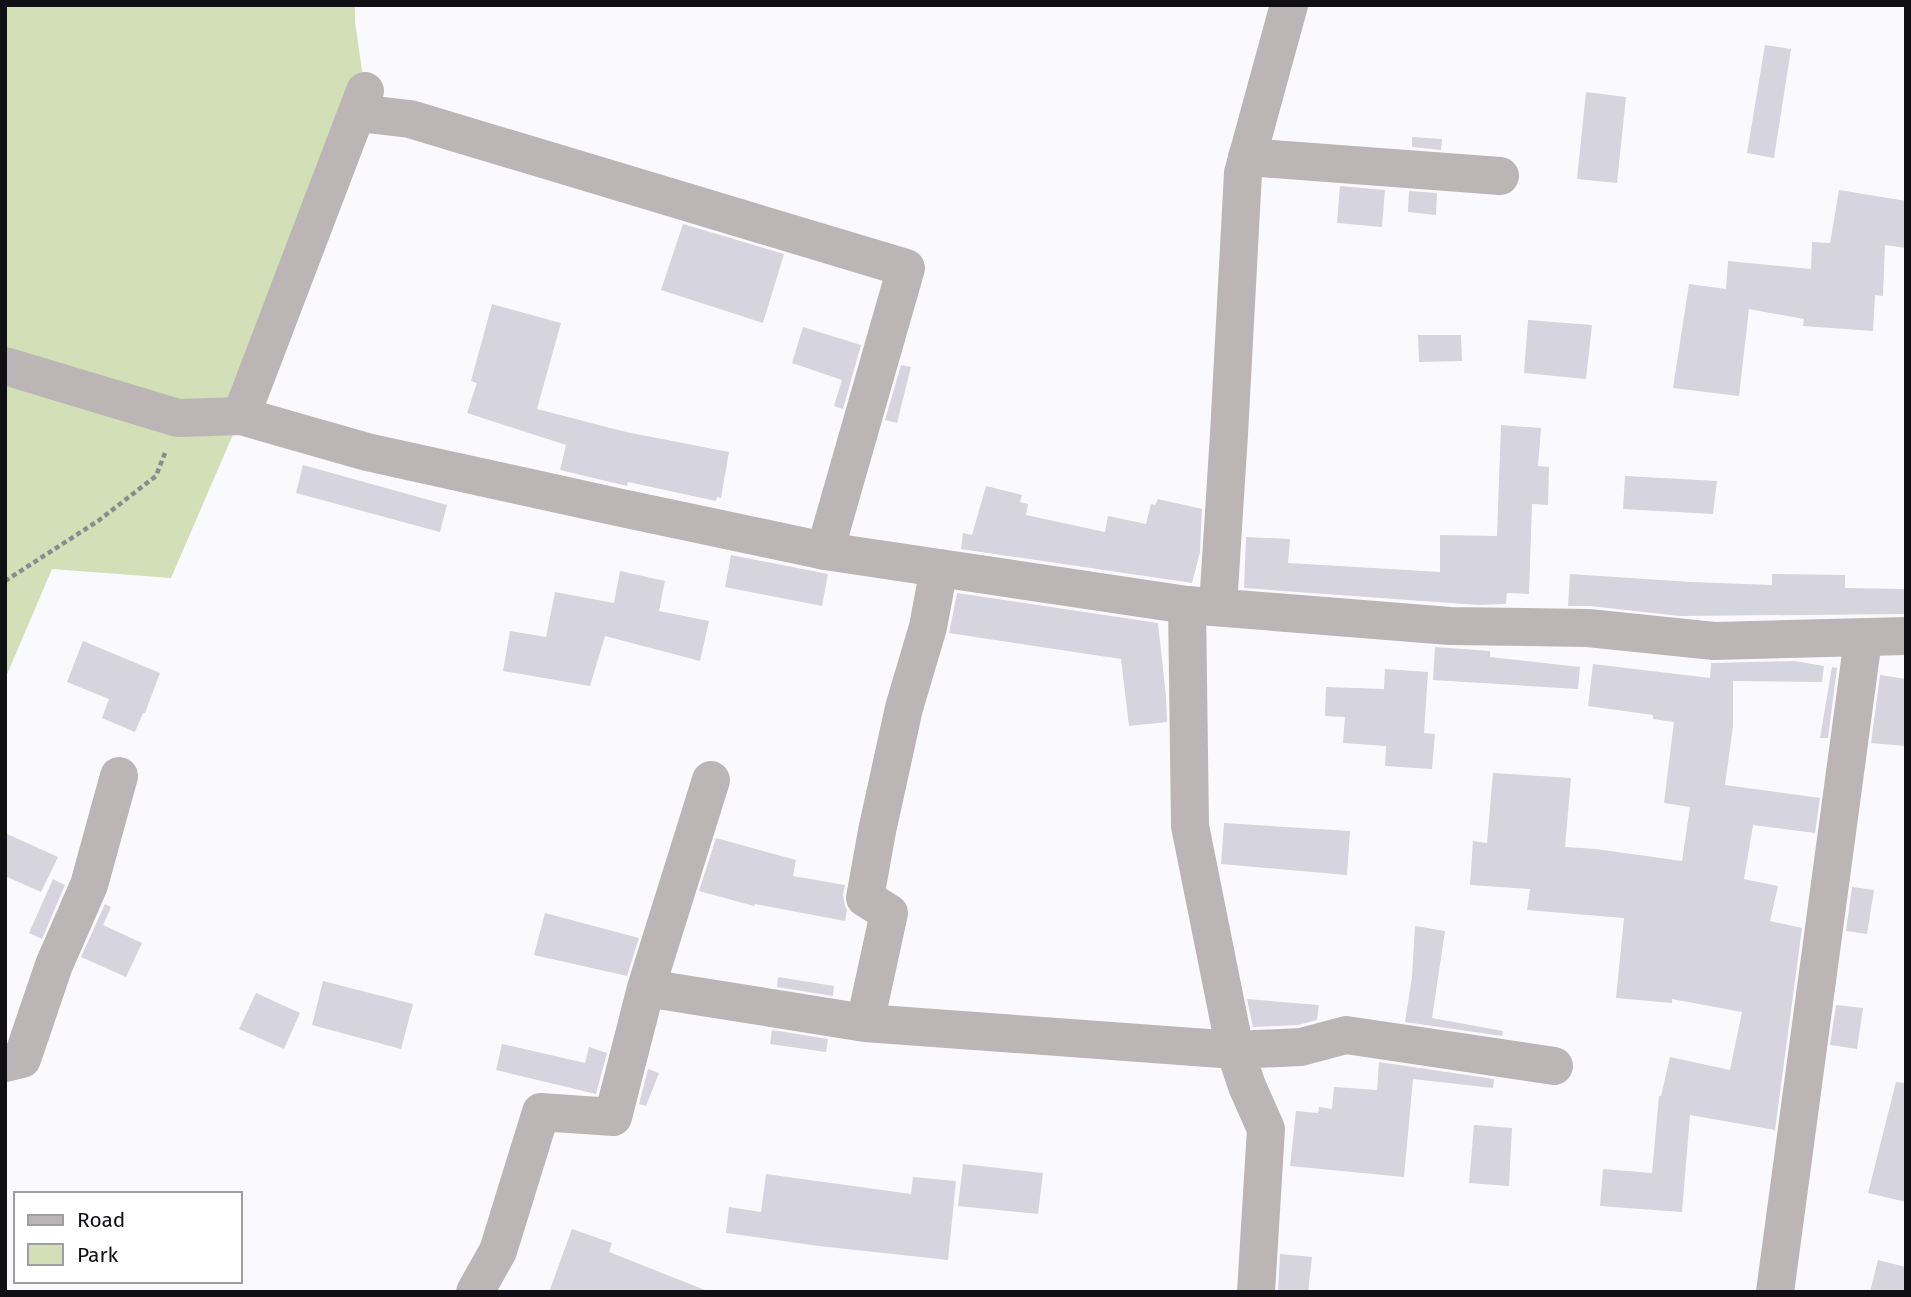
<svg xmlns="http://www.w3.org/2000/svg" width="1911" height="1297" font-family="'Fira Sans',sans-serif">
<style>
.green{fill:#d2dfb7}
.building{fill:#d5d4df}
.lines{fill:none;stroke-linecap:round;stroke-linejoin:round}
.path{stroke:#8b8b8f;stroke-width:4.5;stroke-dasharray:5 3.5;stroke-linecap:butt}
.minor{stroke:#bbb6b5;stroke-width:38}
.tertiary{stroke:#bbb6b5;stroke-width:38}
</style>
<rect width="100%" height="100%" fill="#fafafe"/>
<path class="green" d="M 5,5 L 355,5 L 355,22 L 365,91 L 241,416 L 171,578 L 52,569 L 5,679 Z"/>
<path class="building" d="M 1765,45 L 1791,49 L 1774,158 L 1747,153 Z
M 1586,92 L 1626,97 L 1617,183 L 1577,179 Z
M 1412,137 L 1442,139 L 1441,150 L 1412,147 Z
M 1340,186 L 1385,190 L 1382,227 L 1337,223 Z
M 1839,190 L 1906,201 L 1906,248 L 1885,245 L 1883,296 L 1875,295 L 1873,331 L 1803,326 L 1804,319 L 1749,309 L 1739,396 L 1673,388 L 1689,284 L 1726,289 L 1728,261 L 1811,269 L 1812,242 L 1830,243 Z
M 1409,191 L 1437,193 L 1436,215 L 1408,212 Z
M 683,224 L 784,254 L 763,323 L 661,290 Z
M 492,304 L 561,323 L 537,409 L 626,432 L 729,452 L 721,498 L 717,497 L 716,501 L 628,482 L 627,486 L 560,470 L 566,445 L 467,413 L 477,383 L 471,381 Z
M 1528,320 L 1592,325 L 1586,379 L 1524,373 Z
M 803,327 L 861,345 L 843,409 L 834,406 L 842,380 L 792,363 Z
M 1418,335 L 1461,335 L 1462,361 L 1419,362 Z
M 901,365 L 911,367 L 897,423 L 885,420 Z
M 1501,425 L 1541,428 L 1538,466 L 1549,467 L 1548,505 L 1532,504 L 1529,594 L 1507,593 L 1506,604 L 1478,605 L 1244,588 L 1246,537 L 1290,539 L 1288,563 L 1440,572 L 1440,535 L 1497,536 Z
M 303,465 L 447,505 L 440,532 L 296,493 Z
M 1625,476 L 1717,481 L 1713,514 L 1623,509 Z
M 986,486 L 1022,495 L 1020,502 L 1028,504 L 1026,515 L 1105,532 L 1108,516 L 1146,524 L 1151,504 L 1155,505 L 1158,499 L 1202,509 L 1200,552 L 1192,583 L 961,549 L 963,533 L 972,535 Z
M 731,555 L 828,574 L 822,606 L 725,587 Z
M 620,571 L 665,581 L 659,611 L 709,621 L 700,661 L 605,636 L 590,686 L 503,671 L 510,631 L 546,637 L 555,592 L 614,603 Z
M 1570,574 L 1691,582 L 1772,585 L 1772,574 L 1845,575 L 1845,588 L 1906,589 L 1906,614 L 1680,616 L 1590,606 L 1568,606 Z
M 957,593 L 1158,623 L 1166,696 L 1167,722 L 1129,726 L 1121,659 L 949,633 Z
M 83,641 L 160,673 L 145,713 L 143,713 L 135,732 L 102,718 L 109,699 L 67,682 Z
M 1435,647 L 1490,651 L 1490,657 L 1580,667 L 1578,689 L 1433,680 Z
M 1794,661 L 1824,666 L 1822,682 L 1733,681 L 1733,726 L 1725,785 L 1820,798 L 1815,833 L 1753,825 L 1744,879 L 1778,886 L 1770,921 L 1802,928 L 1775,1130 L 1690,1115 L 1682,1212 L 1600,1206 L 1603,1169 L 1652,1173 L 1659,1096 L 1661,1096 L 1670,1057 L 1730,1070 L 1742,1012 L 1672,999 L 1672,1003 L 1616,998 L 1624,918 L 1527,910 L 1530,889 L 1470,885 L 1473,841 L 1487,843 L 1493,773 L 1571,778 L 1565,847 L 1596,849 L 1682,861 L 1690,807 L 1664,803 L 1674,722 L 1653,719 L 1653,715 L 1588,706 L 1593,664 L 1710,678 L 1711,663 Z
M 1832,667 L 1837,668 L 1828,738 L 1820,738 Z
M 1385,669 L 1428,672 L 1424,733 L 1435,734 L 1432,769 L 1385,766 L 1386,746 L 1343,743 L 1345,717 L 1325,716 L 1326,687 L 1384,689 Z
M 1880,675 L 1906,679 L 1906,746 L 1871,743 Z
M 1224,823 L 1350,831 L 1347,875 L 1221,864 Z
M 5,833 L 58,857 L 41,892 L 5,876 Z
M 716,838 L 796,860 L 793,876 L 845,885 L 843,895 L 845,906 L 847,910 L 845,921 L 755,904 L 754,906 L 699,891 Z
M 53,879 L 65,885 L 42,939 L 29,933 Z
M 1852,887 L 1874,890 L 1867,934 L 1846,931 Z
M 105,904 L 111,907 L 103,925 L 142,943 L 126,977 L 81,957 Z
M 545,913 L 639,938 L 627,976 L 534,955 Z
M 1415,926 L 1445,931 L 1432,1018 L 1503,1031 L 1502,1036 L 1405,1022 L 1412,977 Z
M 778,977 L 834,986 L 833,996 L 777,987 Z
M 323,981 L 413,1004 L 401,1049 L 312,1025 Z
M 256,993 L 300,1013 L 284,1049 L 239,1029 Z
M 1247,999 L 1319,1005 L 1317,1020 L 1298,1025 L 1253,1027 Z
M 1836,1005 L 1863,1008 L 1857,1049 L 1830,1045 Z
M 772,1030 L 828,1039 L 826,1052 L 770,1044 Z
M 502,1044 L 585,1063 L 589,1047 L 607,1053 L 596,1094 L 496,1070 Z
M 1379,1062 L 1494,1079 L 1493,1088 L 1413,1079 L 1404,1177 L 1290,1166 L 1296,1111 L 1318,1113 L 1319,1107 L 1332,1109 L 1334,1087 L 1377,1090 Z
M 648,1069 L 659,1073 L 646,1106 L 639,1104 Z
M 1896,1082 L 1906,1083 L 1906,1202 L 1868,1193 Z
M 1474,1125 L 1512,1128 L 1509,1186 L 1469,1183 Z
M 963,1164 L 1043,1173 L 1038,1214 L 958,1206 Z
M 766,1174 L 911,1194 L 913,1177 L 956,1181 L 948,1260 L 819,1246 L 726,1233 L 729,1207 L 761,1212 Z
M 572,1229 L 612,1243 L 609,1252 L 705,1290 L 705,1292 L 549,1292 Z
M 1280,1254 L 1312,1257 L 1308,1292 L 1278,1292 Z
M 1878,1260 L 1906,1267 L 1906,1292 L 1870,1292 Z"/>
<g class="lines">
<path class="path" d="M 5,581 L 98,521 L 156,476 L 165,453"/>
<path class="minor" d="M 358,113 L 410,119 L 906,268 L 825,551
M 1247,157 L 1500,176
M 241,416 L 365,91
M 1187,605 L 1190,826 L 1235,1050 L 1247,1086 L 1266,1129 L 1256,1292
M 646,988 L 711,780
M 865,1023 L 889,913 L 865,898 L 877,831 L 904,708 L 928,627 L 939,568
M 5,1063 L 22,1059 L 54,965 L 89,885 L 119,776
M 475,1292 L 498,1251 L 541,1112 L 613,1117 L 646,988 L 865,1023 L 1235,1050 L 1301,1047 L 1346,1035 L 1554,1066
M 1775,1292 L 1863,639"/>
<path class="tertiary" d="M 5,366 L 178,418 L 241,416 L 367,452 L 617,507 L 825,551 L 1187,605 L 1450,626 L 1588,628 L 1714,641 L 1906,636
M 1218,606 L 1229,434 L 1243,173 L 1289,5"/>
</g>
<rect width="1911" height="1297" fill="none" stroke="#101014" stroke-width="14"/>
<rect x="14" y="1192" width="228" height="91" fill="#ffffff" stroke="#9f9fa1" stroke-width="2"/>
<rect x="28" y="1215" width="35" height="10" fill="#bbb6b5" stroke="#9f9fa1" stroke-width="2"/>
<text x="77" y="1227" font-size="21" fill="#101014">Road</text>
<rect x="28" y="1244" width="35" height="21" fill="#d2dfb7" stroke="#9f9fa1" stroke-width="2"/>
<text x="77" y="1262" font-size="21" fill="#101014">Park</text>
</svg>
